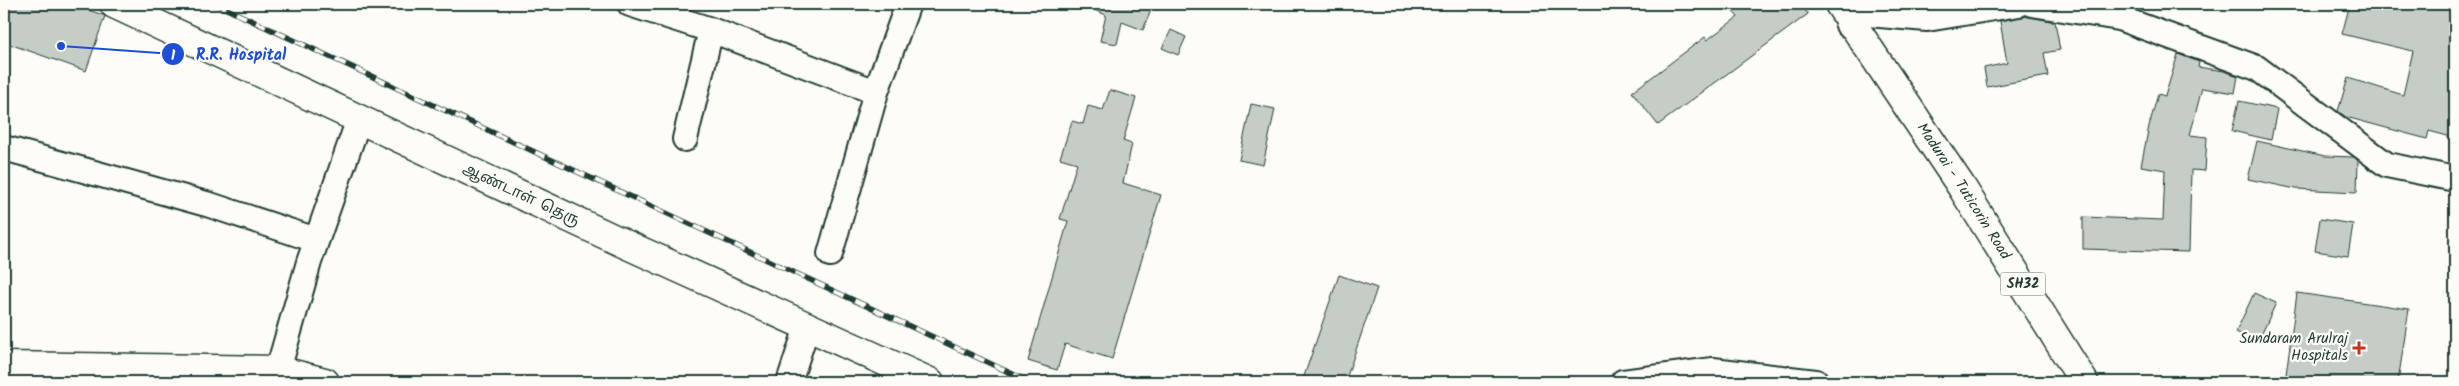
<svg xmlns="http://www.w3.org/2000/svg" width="2459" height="386" font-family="Kalam,'Noto Sans Tamil',sans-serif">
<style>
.building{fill:#c6cdc7;stroke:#1f3d34}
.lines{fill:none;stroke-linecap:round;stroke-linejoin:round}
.minor-casing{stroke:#1f3d34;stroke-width:28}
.tertiary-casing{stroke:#1f3d34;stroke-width:31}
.primary-casing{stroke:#1f3d34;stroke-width:31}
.minor{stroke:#fdfcf7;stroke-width:24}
.tertiary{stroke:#fdfcf7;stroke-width:28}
.primary{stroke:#fdfcf7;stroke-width:28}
.rail-casing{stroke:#1f3d34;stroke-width:5.5}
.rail{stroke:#fdfcf7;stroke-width:4;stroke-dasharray:11;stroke-linecap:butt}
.poi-dot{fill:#c8321e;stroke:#fdfcf7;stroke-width:2}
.labels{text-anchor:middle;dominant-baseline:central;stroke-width:4.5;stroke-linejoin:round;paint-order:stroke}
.shield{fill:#fdfcf7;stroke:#62766e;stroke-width:1}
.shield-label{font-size:14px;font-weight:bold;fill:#1f3d34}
.street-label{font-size:15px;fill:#1f3d34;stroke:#fdfcf7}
.poi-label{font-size:15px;fill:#1f3d34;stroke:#fdfcf7;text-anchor:end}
.leader{fill:none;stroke:#1d4ed8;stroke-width:2}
.callout-dot{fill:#1d4ed8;stroke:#fdfcf7;stroke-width:2}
.mark-label{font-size:15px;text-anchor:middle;font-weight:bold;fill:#fff}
.callout-label{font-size:16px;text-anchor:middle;font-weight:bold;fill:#1d4ed8;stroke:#fdfcf7;stroke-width:4.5;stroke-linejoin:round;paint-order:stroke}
</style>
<rect width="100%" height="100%" fill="#fdfcf7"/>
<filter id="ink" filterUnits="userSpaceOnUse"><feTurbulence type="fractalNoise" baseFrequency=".02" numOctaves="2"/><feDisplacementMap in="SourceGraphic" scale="10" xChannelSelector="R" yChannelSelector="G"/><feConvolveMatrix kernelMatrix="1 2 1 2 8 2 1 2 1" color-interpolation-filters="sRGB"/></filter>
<g filter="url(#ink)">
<path class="building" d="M 4,4 L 71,4 L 103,15 L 105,16 L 86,71 L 4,42 Z
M 1080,4 L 1135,4 L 1151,10 L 1143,30 L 1122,22 L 1117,44 L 1100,41 L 1106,15 Z
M 1726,4 L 1801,4 L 1808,14 L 1658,125 L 1632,92 L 1705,37 L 1707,40 L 1738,17 Z
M 2350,4 L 2455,4 L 2455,138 L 2429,131 L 2427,139 L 2346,117 L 2338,111 L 2348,78 L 2403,95 L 2413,51 L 2342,34 Z
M 2026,16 L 2055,22 L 2060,50 L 2044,53 L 2048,76 L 1987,87 L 1984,68 L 2007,63 L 2000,21 Z
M 1171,30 L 1186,37 L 1178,55 L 1162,48 Z
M 2178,54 L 2199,62 L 2198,67 L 2224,71 L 2238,76 L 2235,93 L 2202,88 L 2190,135 L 2207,137 L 2205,171 L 2191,170 L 2189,252 L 2083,249 L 2083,217 L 2163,220 L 2165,170 L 2141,166 L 2149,126 L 2158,94 L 2165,96 Z
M 1110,90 L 1136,98 L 1123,141 L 1132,144 L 1123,183 L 1161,195 L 1112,359 L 1065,344 L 1057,370 L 1028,361 L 1068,221 L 1060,219 L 1077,163 L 1060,158 L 1072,121 L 1083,124 L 1088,106 L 1103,110 Z
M 2239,101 L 2277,109 L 2271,140 L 2232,131 Z
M 1251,104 L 1275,109 L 1263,165 L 1239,160 Z
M 2257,141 L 2325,156 L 2354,157 L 2358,161 L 2357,192 L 2296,189 L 2248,179 Z
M 2320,219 L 2353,224 L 2348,256 L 2315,251 Z
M 1339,275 L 1377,288 L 1345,382 L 1302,382 Z
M 2254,293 L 2276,303 L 2258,342 L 2236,332 Z
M 2297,293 L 2409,309 L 2398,382 L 2285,382 Z"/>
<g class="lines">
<g class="minor-casing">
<path id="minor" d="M 630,4 L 711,30 L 685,139
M 2032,4 L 2119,18 L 2257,68 L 2387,165 L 2455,179
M 1848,25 L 1844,12 L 1927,19 L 2019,4
M 711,30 L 876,92
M 4,148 L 210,205 L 316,240
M 830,254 L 876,92 L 908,4
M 277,382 L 278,370 L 309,262 L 359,119
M 789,382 L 807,327
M 1623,382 L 1713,370 L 1816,382"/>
</g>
<g class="tertiary-casing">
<path id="tertiary" d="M 114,4 L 623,243 L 930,382
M 4,366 L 278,370 L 325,382"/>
</g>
<g class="primary-casing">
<g id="primary">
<path id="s1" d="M 1839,4 L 1961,186 L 2084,382"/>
</g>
</g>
<use href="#minor" class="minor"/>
<use href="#tertiary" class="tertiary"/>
<use href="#primary" class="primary"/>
<g class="rail-casing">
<path id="rail" d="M 216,4 L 1030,382"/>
</g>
<use href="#rail" class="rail"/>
</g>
</g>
<path class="poi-dot" d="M2356.5 340.5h5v5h5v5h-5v5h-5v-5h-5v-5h5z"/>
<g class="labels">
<rect class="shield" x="2000.5" y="272.5" width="45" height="23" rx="4"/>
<g class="shield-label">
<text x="2023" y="284">SH32</text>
</g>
<g class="street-label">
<text stroke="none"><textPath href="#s1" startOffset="225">Madurai - Tuticorin Road</textPath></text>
<text transform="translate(521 195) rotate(25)">ஆண்டாள் தெரு</text>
</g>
<g class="poi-label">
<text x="2348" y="339">Sundaram Arulraj<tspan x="2348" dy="17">Hospitals</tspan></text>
</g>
</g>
<path class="leader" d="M61 46L173 54"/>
<g class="callout-dot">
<circle cx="61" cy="46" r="5"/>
<circle cx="173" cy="54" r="12"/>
</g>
<g class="mark-label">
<text x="173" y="60">1</text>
</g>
<g class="callout-label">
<text x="241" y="60">R.R. Hospital</text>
</g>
<rect width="2459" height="386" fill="none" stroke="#fdfcf7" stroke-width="20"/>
<rect x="10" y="10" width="2439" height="366" fill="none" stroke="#1f3d34" stroke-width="2" filter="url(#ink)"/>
</svg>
